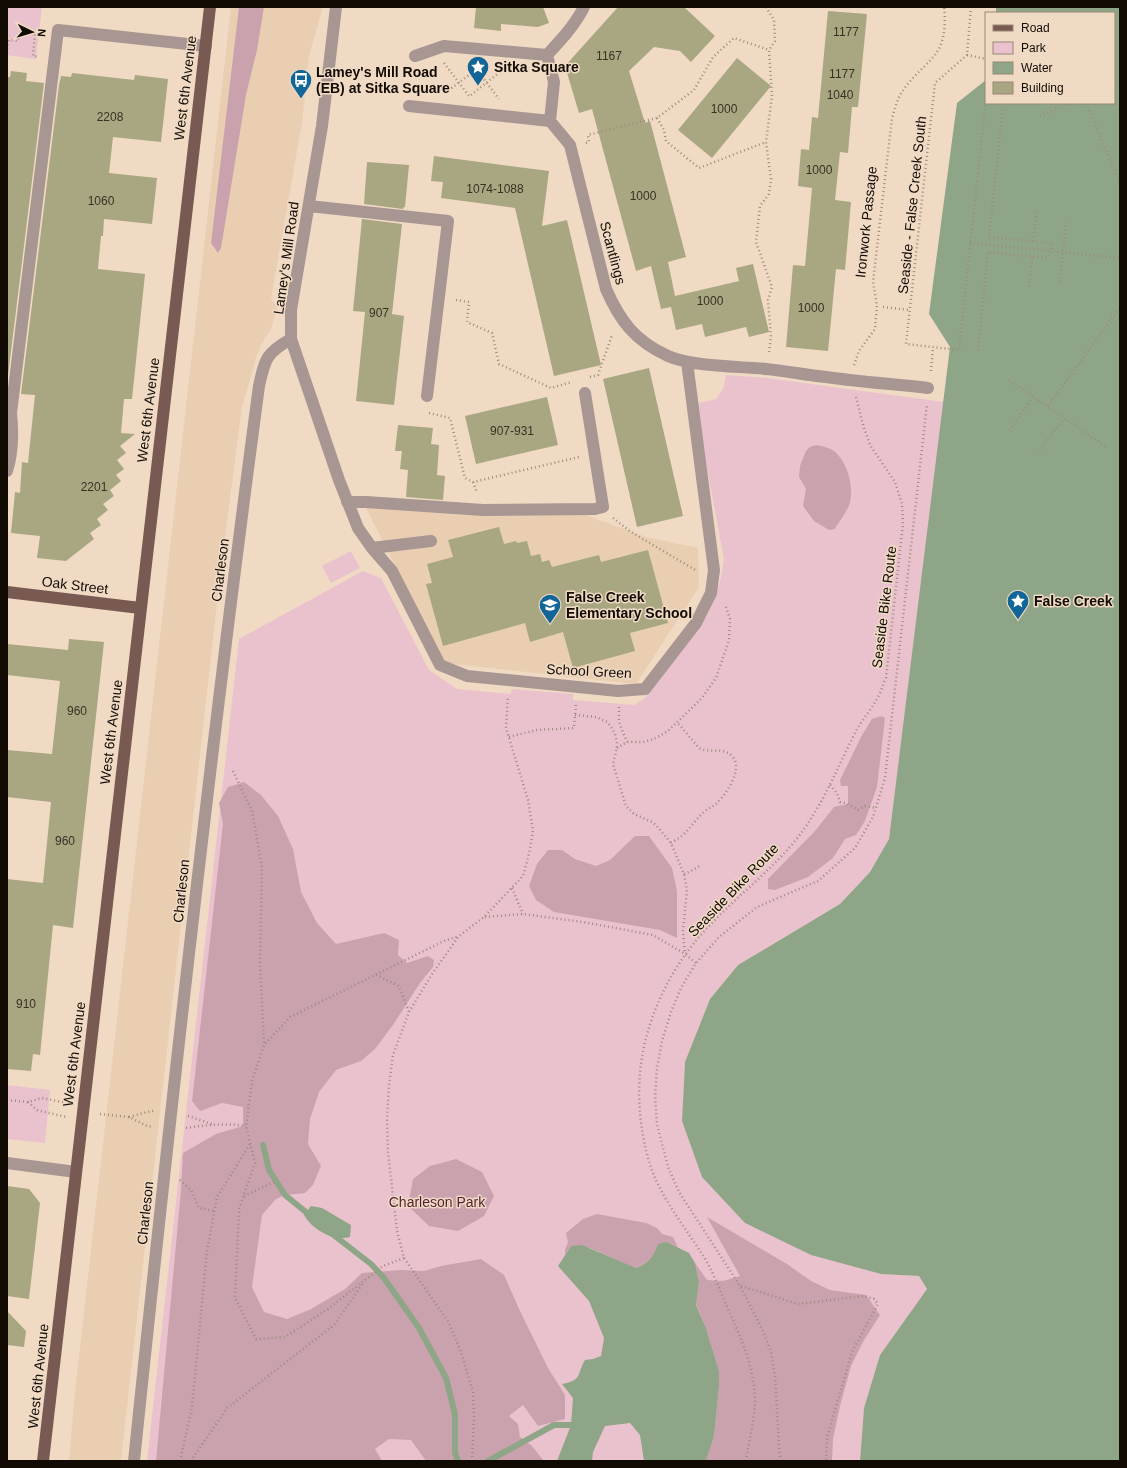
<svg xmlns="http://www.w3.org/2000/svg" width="1127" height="1468" font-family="Helvetica,sans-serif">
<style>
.built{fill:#e9ceb2}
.green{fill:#eac2ce}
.forest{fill:#caa2ad}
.water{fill:#8fa587}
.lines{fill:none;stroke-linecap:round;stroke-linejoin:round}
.stream{stroke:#8fa587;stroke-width:6}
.building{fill:#a9a682}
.path{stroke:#9c8c7c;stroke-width:2.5;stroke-dasharray:1 3;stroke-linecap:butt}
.minor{stroke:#a89692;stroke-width:12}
.major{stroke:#795a53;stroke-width:12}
.labels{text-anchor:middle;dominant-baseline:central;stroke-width:3;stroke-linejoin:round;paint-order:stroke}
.number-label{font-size:12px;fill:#373224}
.poi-label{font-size:14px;font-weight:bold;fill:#110b04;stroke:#f0dac4;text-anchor:start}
.street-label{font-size:14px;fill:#110b04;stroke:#f0dac4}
.park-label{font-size:14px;fill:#521f32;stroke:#f0dac4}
</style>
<rect width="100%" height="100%" fill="#f0dac4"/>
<path class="built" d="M 231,7 L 323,7 L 309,56 L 302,123 L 271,299 L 277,307 L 271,329 L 261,345 L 256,358 L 242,407 L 221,567 L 121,1461 L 69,1461 L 74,1401 Z
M 363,502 L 571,510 L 646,537 L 698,548 L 699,587 L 636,684 L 444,663 Z"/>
<path class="green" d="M 7,7 L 42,7 L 36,59 L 7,55 Z
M 726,375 L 767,378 L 944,402 L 889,839 L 870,872 L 840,904 L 738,965 L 710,999 L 685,1062 L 682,1121 L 745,1223 L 812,1255 L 881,1274 L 919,1276 L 927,1289 L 880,1355 L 864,1408 L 860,1461 L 147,1461 L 239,639 L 363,571 L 381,578 L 429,670 L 457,689 L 511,694 L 512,689 L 573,694 L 573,700 L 634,705 L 645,698 L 707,616 L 720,582 L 724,559 L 702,442 L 699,403 L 716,399 L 723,389 Z
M 351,551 L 360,568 L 331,583 L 322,566 Z
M 7,1085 L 50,1090 L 45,1143 L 7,1139 Z"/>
<path class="forest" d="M 239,7 L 264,7 L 257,50 L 246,95 L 221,248 L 218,253 L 211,243 Z
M 816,445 C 822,446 828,447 834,451 C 847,461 854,486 850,502 C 848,511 839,521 835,529 L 829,530 L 814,521 L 803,506 L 806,489 L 799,477 L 800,466 L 806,451 L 810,447 Z
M 882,716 L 885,718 L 877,787 L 865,821 L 856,835 L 845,839 L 833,858 L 808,877 L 775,890 L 768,889 L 768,879 L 815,831 L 834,807 L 848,804 L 848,786 L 841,786 L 840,780 L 861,737 L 872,719 Z
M 244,782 L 261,795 L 278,816 L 293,849 L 301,892 L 317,923 L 336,944 L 384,933 L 399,940 L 398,955 L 407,963 L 428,956 L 434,960 L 433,967 L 420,983 L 393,1025 L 375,1049 L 361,1061 L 336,1070 L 319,1092 L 310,1119 L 308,1144 L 321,1166 L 313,1185 L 305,1193 L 285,1195 L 276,1199 L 262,1215 L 252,1287 L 264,1312 L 287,1319 L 311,1309 L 345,1289 L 362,1273 L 400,1270 L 424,1271 L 441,1266 L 481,1259 L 504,1275 L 520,1311 L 548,1368 L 565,1395 L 565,1419 L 538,1426 L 523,1405 L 509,1416 L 518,1424 L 520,1437 L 532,1446 L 544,1461 L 426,1461 L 411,1440 L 389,1439 L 375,1449 L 382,1461 L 156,1461 L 181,1190 L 183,1153 L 216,1134 L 243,1126 L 243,1107 L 222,1103 L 200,1111 L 192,1101 L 223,824 L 219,803 L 228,787 Z
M 635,836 L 649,836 L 672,868 L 677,891 L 677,938 L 660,930 L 554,912 L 536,900 L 529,886 L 537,864 L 548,850 L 562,850 L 575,859 L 596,866 L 610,860 Z
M 456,1159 L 482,1172 L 494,1196 L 484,1216 L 458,1231 L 429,1226 L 408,1206 L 413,1179 L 430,1166 Z
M 597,1214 L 646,1223 L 657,1228 L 662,1234 L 673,1237 L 678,1247 L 667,1242 C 657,1252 649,1263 635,1268 L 590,1248 L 571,1246 L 565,1255 L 565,1250 L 568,1242 L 566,1233 L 583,1219 Z
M 707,1217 L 787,1264 L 811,1281 L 830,1290 L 866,1295 L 880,1315 L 863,1342 L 851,1366 L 840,1406 L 833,1439 L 832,1461 L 706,1461 L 714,1436 L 719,1387 L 719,1371 L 706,1328 L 696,1304 L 699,1282 L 695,1263 L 707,1280 L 723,1281 L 740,1276 Z"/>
<path class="water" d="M 996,7 L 1120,7 L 1120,1461 L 860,1461 L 864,1408 L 880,1355 L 927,1289 L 919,1276 L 881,1274 L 811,1255 L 745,1223 L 702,1177 L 682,1121 L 685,1062 L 710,999 L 738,965 L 840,904 L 870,872 L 889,839 L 950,347 L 929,314 L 957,103 L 986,80 L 986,103 L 1114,103 L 1114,13 L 996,13 Z
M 311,1206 L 322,1208 L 351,1225 L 350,1237 C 333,1242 312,1229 304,1215 Z
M 667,1242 L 689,1253 L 695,1263 L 699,1282 L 696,1305 L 706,1328 L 719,1371 L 719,1387 L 714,1436 L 706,1461 L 644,1461 L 640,1435 L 630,1423 L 605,1426 L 593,1452 L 592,1461 L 557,1461 L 571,1425 L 573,1398 L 562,1384 C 583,1380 576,1375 585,1360 L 593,1359 L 601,1356 L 604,1338 L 589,1301 L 558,1266 L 571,1246 L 582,1245 L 636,1268 C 648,1263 654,1257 658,1244 Z"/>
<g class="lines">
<path class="stream" d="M 263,1145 L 269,1170 L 285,1195 L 312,1217
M 331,1233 L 371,1264 L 384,1278 L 419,1328 L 446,1378 L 455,1414 L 455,1453 L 458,1461
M 488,1461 L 554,1425 L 571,1425"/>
</g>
<path class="building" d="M 476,7 L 543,7 L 549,23 L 538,27 L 501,24 L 501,31 L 474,28 Z
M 618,7 L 684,7 L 715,36 L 691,62 L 680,51 L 654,47 L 629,71 L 645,123 L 650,121 L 686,257 L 668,262 L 675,296 L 739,281 L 736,268 L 753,264 L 769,332 L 749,337 L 746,327 L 705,337 L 702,324 L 676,330 L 671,307 L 661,309 L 651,266 L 636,271 L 592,109 L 579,113 L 565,66 Z
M 828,11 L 867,14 L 858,107 L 852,107 L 848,153 L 840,152 L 835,200 L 851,202 L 845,270 L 836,269 L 828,351 L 786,347 L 793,265 L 805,266 L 812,188 L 798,186 L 801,149 L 809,150 L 812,117 L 818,118 Z
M 737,58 L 771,86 L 712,158 L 678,130 Z
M 11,71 L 27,73 L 26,81 L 44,83 L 7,384 L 7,77 L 10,77 Z
M 72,73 L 134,80 L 135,75 L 168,79 L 161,142 L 113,137 L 109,173 L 157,178 L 152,224 L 104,219 L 103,236 L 101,236 L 98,269 L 145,274 L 132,399 L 124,399 L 121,433 L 135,434 L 120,446 L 126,453 L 117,460 L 124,469 L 116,475 L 121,481 L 110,490 L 114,496 L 103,504 L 108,510 L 97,519 L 101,525 L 90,533 L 94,539 L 66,561 L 37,558 L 40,536 L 11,533 L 15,492 L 20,493 L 22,462 L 28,463 L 35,395 L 21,394 L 59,85 L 61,76 L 71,77 Z
M 434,156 L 549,171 L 542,226 L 567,220 L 601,365 L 554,376 L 515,208 L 441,198 L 443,182 L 431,181 Z
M 367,162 L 409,165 L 405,207 L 404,207 L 403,209 L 364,204 Z
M 362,219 L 402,224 L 392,314 L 404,316 L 394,405 L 356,401 L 365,312 L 353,311 Z
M 649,368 L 683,516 L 637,527 L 603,379 Z
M 547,397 L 558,445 L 476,464 L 465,416 Z
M 398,425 L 433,428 L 431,444 L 439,445 L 437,475 L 445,476 L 443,500 L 406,497 L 408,470 L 400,469 L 402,451 L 395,451 Z
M 499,527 L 504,544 L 516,541 L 517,543 L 527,541 L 531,556 L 540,554 L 542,562 L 549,560 L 552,567 L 599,555 L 601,562 L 648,550 L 668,623 L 630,633 L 635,651 L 573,668 L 563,632 L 530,642 L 525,623 L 443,646 L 426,584 L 432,583 L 427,564 L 453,557 L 448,540 Z
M 69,639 L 104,642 L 73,928 L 53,925 L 40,1055 L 33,1054 L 31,1071 L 7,1069 L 7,879 L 43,883 L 51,802 L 7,797 L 7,750 L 52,754 L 60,681 L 7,675 L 7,644 L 68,650 Z
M 7,1186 L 29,1189 L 40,1203 L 29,1299 L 7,1296 Z
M 7,1311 L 26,1331 L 24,1347 L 7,1345 Z"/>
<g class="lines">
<path class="path" d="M 766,7 L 774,20 L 775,41 L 769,50 L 772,96 L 766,142 L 771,179 L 769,194 L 760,206 L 756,242 L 772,287 L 768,300 L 771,337 L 769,352
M 971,7 L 967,55 L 935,83 L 906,344 L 959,350 L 986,98
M 7,49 L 9,40 L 18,41 L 19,32 L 35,34 L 33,56 L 39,57
M 967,55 L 986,59
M 444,63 L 469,96
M 477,70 L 499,99
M 1114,85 L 1120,82
M 445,93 L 481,66
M 471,95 L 505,68
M 1086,103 L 1120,183
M 1040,116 L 1071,103
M 657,118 L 664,130 L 666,141 L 699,168 L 766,142
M 586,143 L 589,142 L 588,135 L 657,118 L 694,90 L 713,57 L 734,38 L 769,50
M 1033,241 L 1037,211
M 970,243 L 1120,258
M 1060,282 L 1066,222
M 1029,287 L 1032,256
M 456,300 L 469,302 L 467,322 L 492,333 L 499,364 L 551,388 L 572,382
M 883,307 L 910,310
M 978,350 L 988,252 L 1047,258 L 1051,251 L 1052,243 L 989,237 L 1003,107
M 854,365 L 859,351 L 875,329 L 877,306 L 873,282 L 892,118 C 895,109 897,99 902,92 C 911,77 928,65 937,52 C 945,40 946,21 944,7
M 931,371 L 933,347
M 590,377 L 598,375 L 612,335
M 1009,380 L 1106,447
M 1048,406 L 1120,307
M 429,413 L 450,418 L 465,478 L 473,482 L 579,457
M 1010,431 L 1033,396
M 1040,450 L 1064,418
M 473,482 L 477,493
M 613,518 L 631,532 L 697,571
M 619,707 L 619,722 L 627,742
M 575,715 L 596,717 L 607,722 L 611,727 L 615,734 L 617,743 L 617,748 L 613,764 L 626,806 L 634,814 L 652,822 L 656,825 L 671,843 L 684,874 L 687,890 L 683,931 L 685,954
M 509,737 L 537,730 L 574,728 L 576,703
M 617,748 L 627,742 L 643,742 L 654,739 L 668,731 L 701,699 L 716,678 L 729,640 L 730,619 L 725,604
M 233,771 L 252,811 L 262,868 L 260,963 L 264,1044
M 830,785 L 837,793 L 840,802 L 846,803 L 858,810 L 865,806 L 876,808
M 671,843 C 675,840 680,838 684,834 C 691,827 697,818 704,812 C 708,808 713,807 717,803 C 726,794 743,770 733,757 C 723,746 711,754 699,748 L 677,722
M 684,874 L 689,872 L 700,866
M 512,888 L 523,914
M 485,917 L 523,914 L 583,922 L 653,935 L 685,954 L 696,963
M 376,975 L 399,986 L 409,1012
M 7,1100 L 28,1102 L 42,1098 L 67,1103
M 28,1102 L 37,1110 L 66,1117
M 100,1114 L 129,1117 L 147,1126 L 153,1127
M 188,1116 L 212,1124
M 129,1117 L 151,1111 L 155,1111
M 186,1128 C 206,1125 225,1123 246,1126
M 180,1180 L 191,1190 L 199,1208 L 214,1211
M 244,1196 L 274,1182
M 404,1258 L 383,1266 L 328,1309 L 285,1337 L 256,1339 L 235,1298 L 239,1209 L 255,1163 L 246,1126 L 252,1081 L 264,1045 L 290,1017 L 444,941 L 459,936
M 741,1286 L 798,1304 L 863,1296 L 874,1299 L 878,1304 L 852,1352 L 827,1438 L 826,1461
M 180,1461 L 192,1407 L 207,1251 L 217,1197 L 250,1144
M 191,1461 L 227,1408 L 334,1325 L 363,1283
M 472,1461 L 474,1416 L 473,1392 L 461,1352 L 449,1323 L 404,1258 L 397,1231 L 388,1152 L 387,1119 L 389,1085 L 393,1055 L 409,1012 L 432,974 L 459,936 L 484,917 L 523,876 L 529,854 L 533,831 L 528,800 L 506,728 L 508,696
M 746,1461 C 749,1436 758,1412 754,1386 C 750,1356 737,1329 725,1302 C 718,1286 712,1269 702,1254 C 686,1229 667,1205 655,1178 C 642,1147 637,1106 640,1073 C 645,1017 673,962 712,923 C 739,895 770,871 795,841 C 822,807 836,771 855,733 C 862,719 873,708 879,695 C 882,689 883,684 886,678 L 903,524 L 902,504 L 895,482 L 870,445 L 863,425 L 856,397
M 780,1461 L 775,1376 L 771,1352 L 763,1331 L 740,1286 L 679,1192 L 668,1167 L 657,1124 L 655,1096 L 657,1068 L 662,1041 L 671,1012 L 681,988 L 696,963 L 719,937 L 757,907 L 818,881 L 855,848 L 873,817 L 885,778 L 927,404"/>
<path class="minor" d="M 336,7 L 322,126 L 291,310 L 291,339 L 339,480 L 358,528 L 372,548 L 392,571 L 440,665 L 467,676 L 618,691 L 645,689 L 696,623 L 711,593 L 714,570 L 687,362
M 547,55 L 554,82 L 550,121
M 547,55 C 561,40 575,25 584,7
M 415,56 L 444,46 L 547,55
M 409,106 L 550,121
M 550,121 L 570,145 L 606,289 C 620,321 635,341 668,356 C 693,367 737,366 766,369 C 786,371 806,375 826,377 C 860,382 894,384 928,388
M 309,206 L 448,221 L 427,396
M 7,471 C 13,452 13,432 11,413 L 58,30 L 206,46
M 347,502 L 366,502 L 483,510 L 595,509 L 603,507 L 585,393
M 372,548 L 431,541
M 7,1163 L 76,1172
M 134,1461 C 171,1102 211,744 259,386 C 265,359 266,353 291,339"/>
<path class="major" d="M 7,592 L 140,608
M 43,1461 L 210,7"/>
</g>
<defs>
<g id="sight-pin" transform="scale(1.15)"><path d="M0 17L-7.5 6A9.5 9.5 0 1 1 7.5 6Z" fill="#116697" stroke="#f0dac4"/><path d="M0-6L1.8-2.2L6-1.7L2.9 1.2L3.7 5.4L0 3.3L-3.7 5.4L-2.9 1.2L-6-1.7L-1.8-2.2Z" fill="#fff"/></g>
<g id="bus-pin" transform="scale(1.15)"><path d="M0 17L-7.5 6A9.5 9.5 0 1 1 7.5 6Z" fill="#116697" stroke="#f0dac4"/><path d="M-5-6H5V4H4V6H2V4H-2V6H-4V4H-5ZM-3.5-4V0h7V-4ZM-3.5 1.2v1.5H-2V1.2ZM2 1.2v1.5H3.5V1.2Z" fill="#fff"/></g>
<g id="school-pin" transform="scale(1.15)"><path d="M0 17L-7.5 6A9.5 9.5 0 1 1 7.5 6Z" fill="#116697" stroke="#f0dac4"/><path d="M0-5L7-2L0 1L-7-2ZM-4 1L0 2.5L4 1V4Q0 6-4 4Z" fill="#fff"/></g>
</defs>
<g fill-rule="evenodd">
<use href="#sight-pin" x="478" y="67"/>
<use href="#bus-pin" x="301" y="80"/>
<use href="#sight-pin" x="1018" y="601"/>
<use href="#school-pin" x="550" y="605"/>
</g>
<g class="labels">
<g class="number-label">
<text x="846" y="32">1177</text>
<text x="609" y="56">1167</text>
<text x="842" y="74">1177</text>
<text x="840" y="95">1040</text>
<text x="724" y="109">1000</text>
<text x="110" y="117">2208</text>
<text x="819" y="170">1000</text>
<text x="495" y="189">1074-1088</text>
<text x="643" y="196">1000</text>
<text x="101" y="201">1060</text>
<text x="710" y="301">1000</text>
<text x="811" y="308">1000</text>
<text x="379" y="313">907</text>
<text x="512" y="431">907-931</text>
<text x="94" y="487">2201</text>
<text x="77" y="711">960</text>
<text x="65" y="841">960</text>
<text x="26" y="1004">910</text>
</g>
<g class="poi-label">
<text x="494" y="67">Sitka Square</text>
<text x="316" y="72">Lamey's Mill Road<tspan x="316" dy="16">(EB) at Sitka Square</tspan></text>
<text x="566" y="597">False Creek<tspan x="566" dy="16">Elementary School</tspan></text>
<text x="1034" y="601">False Creek</text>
</g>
<g class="street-label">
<text transform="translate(185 88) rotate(-83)">West 6th Avenue</text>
<text transform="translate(912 205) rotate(-84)">Seaside - False Creek South</text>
<text transform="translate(866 222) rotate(-84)">Ironwork Passage</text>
<text transform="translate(613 253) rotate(75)">Scantlings</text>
<text transform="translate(286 258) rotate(-82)">Lamey's Mill Road</text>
<text transform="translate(148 410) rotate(-83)">West 6th Avenue</text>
<text transform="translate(220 570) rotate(-83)">Charleson</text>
<text transform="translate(75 585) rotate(7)">Oak Street</text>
<text transform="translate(884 607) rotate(-83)">Seaside Bike Route</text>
<text transform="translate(589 671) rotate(3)">School Green</text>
<text transform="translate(111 732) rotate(-83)">West 6th Avenue</text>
<text transform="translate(733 890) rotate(-46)">Seaside Bike Route</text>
<text transform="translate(181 891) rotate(-84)">Charleson</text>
<text transform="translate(74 1054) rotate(-83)">West 6th Avenue</text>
<text transform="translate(145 1213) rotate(-84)">Charleson</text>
<text transform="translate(38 1376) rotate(-84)">West 6th Avenue</text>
</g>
<g class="park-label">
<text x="437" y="1202">Charleson Park</text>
</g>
</g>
<rect width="1127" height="1468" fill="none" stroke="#110b04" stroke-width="16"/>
<rect x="985" y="12" width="130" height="92" fill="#f0dac4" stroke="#978777"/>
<rect x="993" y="25" width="20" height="6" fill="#795a53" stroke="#978777"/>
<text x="1021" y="32" font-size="12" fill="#110b04">Road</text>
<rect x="993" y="42" width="20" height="12" fill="#eac2ce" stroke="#978777"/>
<text x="1021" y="52" font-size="12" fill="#110b04">Park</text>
<rect x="993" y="62" width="20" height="12" fill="#8fa587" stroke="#978777"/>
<text x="1021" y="72" font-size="12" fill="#110b04">Water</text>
<rect x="993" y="82" width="20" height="12" fill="#a9a682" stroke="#978777"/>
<text x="1021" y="92" font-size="12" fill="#110b04">Building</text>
<g transform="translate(32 32) rotate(95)" stroke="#f0dac4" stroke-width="3" paint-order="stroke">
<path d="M0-3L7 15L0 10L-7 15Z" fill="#110b04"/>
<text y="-6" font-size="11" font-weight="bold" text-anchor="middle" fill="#110b04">N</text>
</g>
</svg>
